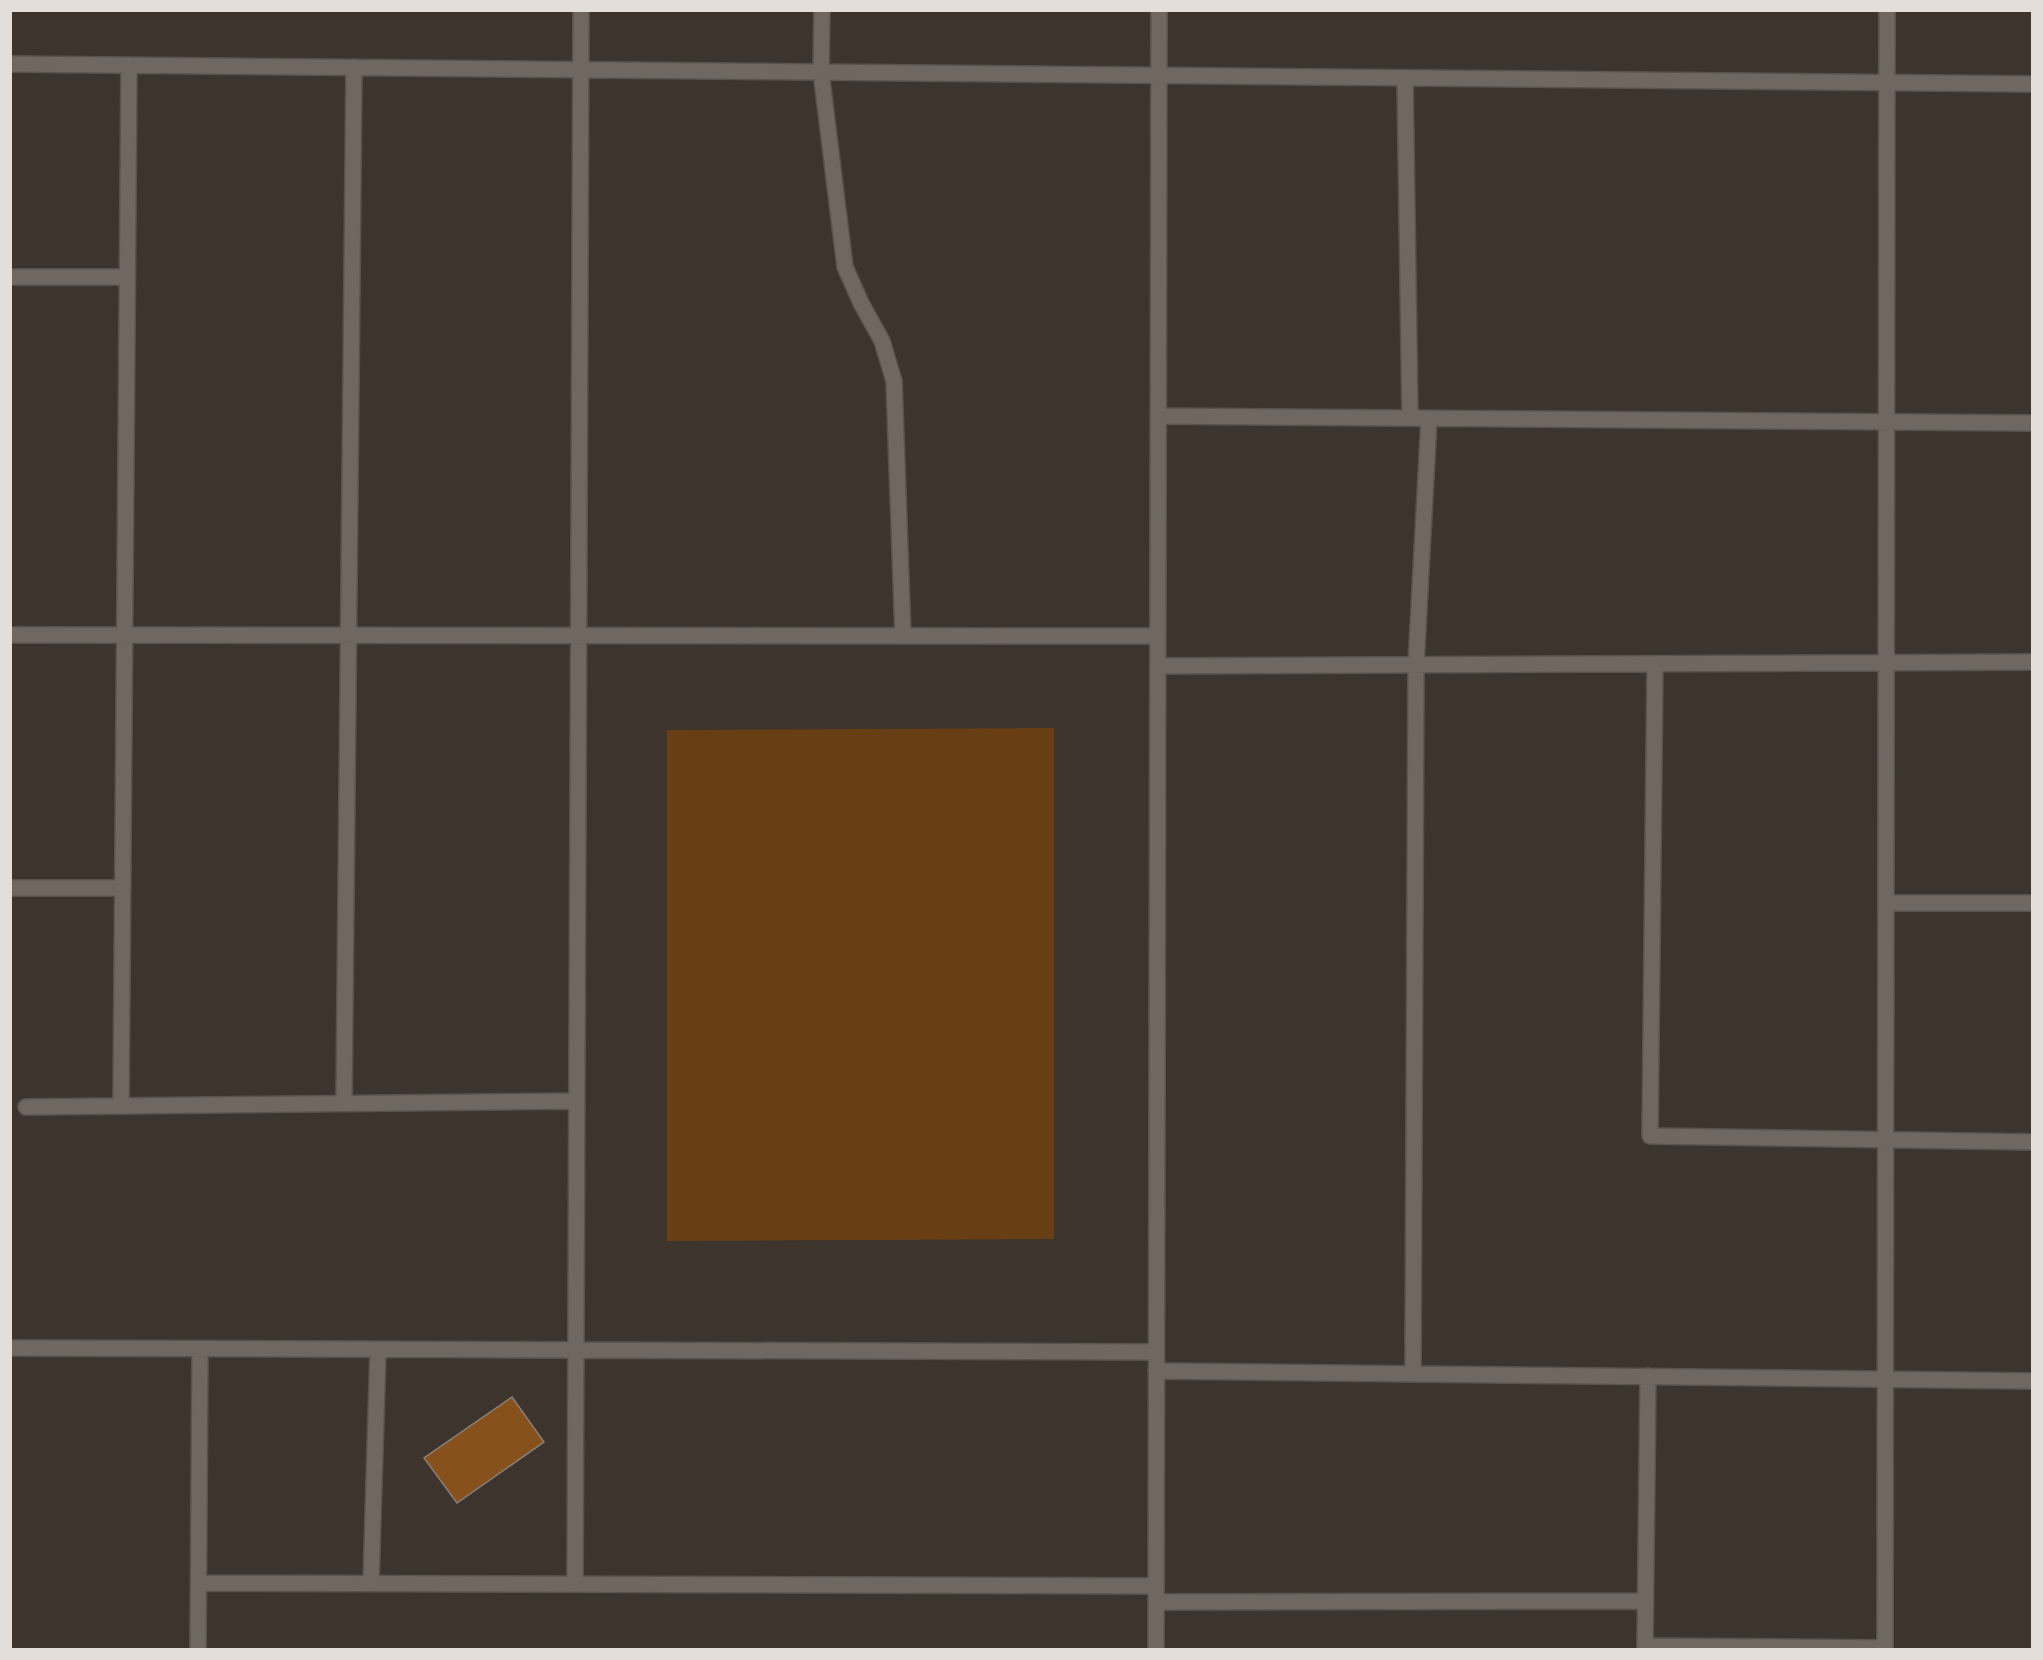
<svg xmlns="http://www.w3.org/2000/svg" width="2043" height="1660" font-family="'Noto Serif',serif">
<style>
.green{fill:#683e14}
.building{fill:#86511c;stroke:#898078;stroke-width:1.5}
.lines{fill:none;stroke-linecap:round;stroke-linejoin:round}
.minor-casing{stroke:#59524d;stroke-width:18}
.minor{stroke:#706760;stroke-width:15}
</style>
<rect width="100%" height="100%" fill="#3c342d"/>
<path class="green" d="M 1054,728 L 1054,1239 L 667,1241 L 667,730 Z"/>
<path class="building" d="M 512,1397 L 544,1442 L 457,1503 L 424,1458 Z"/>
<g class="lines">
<g class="minor-casing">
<path id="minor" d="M 822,10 L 821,72 L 845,267 L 861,303 L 882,341 L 894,381 L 903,636
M 10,64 L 2032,84
M 1405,78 L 1410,418
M 10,277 L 127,277
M 1158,416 L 2032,423
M 10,635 L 1157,636
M 1655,664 L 1650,1136 L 2032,1142
M 1158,666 L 2032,662
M 10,888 L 123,888
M 1886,903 L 2032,903
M 344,1103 L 354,67
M 121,1106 L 129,65
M 26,1107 L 577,1101
M 10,1348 L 1156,1352
M 1156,1371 L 2032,1381
M 1413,1373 L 1416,665 L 1429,419
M 199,1583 L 1156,1586
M 371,1583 L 378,1350
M 575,1584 L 581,10
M 1156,1602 L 1645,1601
M 1645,1646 L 1885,1648
M 198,1650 L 200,1349
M 1156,1650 L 1159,10
M 1645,1650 L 1648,1376
M 1885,1650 L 1887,10"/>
</g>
<use href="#minor" class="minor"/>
</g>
<rect width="2043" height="1660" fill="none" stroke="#e3deda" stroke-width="24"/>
</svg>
